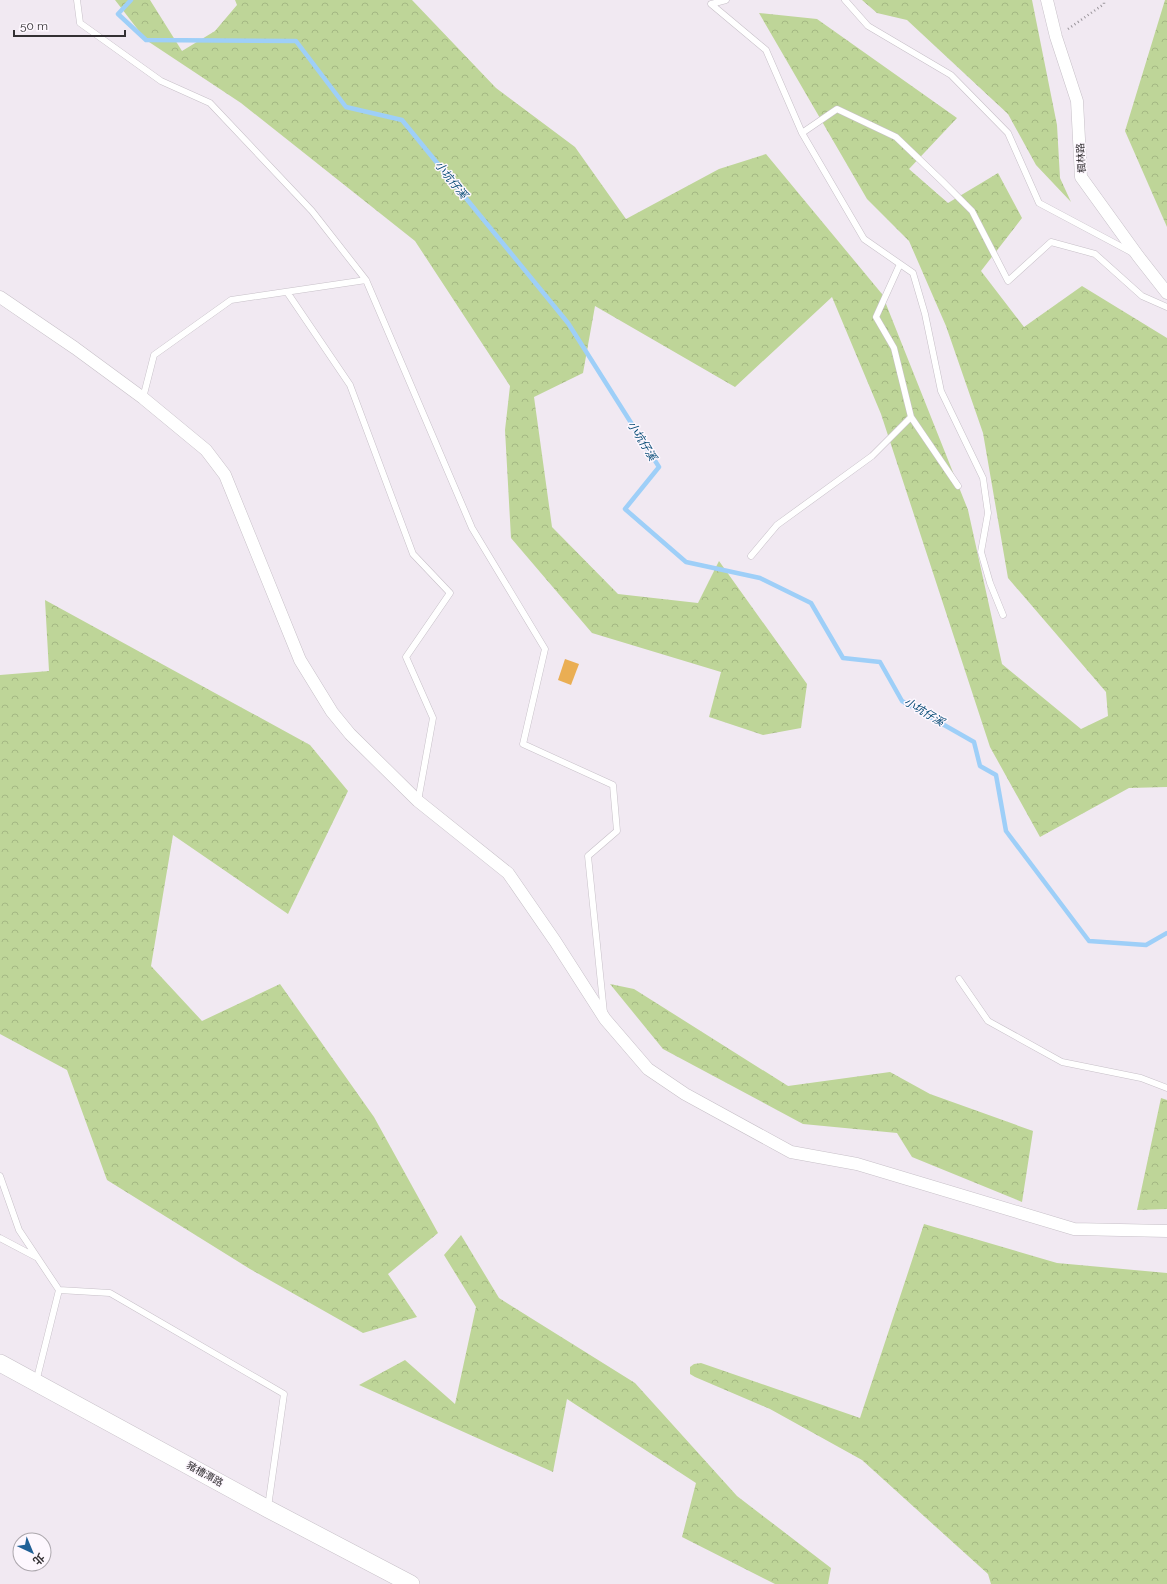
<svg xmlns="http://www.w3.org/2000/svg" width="1167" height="1584" font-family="Raleway,'Noto Sans TC',sans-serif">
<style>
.forest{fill:url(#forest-crowns)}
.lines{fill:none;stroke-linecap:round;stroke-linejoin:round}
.stream{stroke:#9ecff8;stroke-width:4.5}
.building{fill:#eaae53}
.lane-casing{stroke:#c7c0c8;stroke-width:7}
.street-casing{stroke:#c7c0c8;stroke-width:13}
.secondary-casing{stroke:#c7c0c8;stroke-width:18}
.path{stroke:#9b969c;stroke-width:2.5;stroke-dasharray:1 3;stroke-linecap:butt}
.lane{stroke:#fff;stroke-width:6}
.street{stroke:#fff;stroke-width:12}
.secondary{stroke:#fff;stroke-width:17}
.labels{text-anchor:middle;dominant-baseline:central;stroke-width:3;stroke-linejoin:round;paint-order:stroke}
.street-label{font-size:10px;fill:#333033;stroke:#fdf7fe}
.water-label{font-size:11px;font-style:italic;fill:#074b76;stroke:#fdf7fe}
</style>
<defs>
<pattern id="forest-crowns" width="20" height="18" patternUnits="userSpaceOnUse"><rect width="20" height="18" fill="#bed598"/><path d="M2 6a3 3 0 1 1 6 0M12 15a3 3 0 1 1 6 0" fill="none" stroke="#a4b783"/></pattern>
</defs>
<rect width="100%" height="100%" fill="#f1e9f2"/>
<path class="forest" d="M 115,0 L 150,0 L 182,51 L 215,31 L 237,5 L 235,0 L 412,0 L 496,88 L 575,147 L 626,219 L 719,169 L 766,154 L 882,294 L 968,510 L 1002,664 L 1081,729 L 1108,716 L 1106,692 L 1008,578 L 983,433 L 946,326 L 909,241 L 867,199 L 759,13 L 817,19 L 957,118 L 909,169 L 948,203 L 998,173 L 1022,218 L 981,271 L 1024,327 L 1082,286 L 1167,338 L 1167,787 L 1129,788 L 1040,837 L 990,747 L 881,414 L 832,297 L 735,387 L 595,306 L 583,373 L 534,397 L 552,527 L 618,594 L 698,603 L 719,561 L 807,684 L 801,728 L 763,735 L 709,717 L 721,672 L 592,633 L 511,538 L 505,430 L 510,386 L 415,241 L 241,103 L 146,40 Z
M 862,0 L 1032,0 L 1057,125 L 1060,178 L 1071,202 L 1036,165 L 1008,114 L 907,20 L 877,13 Z
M 1165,0 L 1167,0 L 1167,227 L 1125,131 Z
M 45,600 L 310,745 L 348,791 L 288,914 L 173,835 L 151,966 L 202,1021 L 280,984 L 374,1117 L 438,1233 L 388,1274 L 417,1317 L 363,1333 L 250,1269 L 107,1180 L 67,1070 L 0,1034 L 0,675 L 49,671 Z
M 610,984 L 634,989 L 788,1086 L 890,1072 L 930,1094 L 1033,1131 L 1022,1202 L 912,1157 L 897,1133 L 803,1124 L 663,1049 Z
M 1161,1098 L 1167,1100 L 1167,1209 L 1137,1210 Z
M 924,1224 L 1057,1263 L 1167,1273 L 1167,1584 L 991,1584 L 988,1574 L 862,1460 L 770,1409 L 695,1377 L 690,1374 L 690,1367 L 694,1364 L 701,1363 L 860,1418 Z
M 461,1235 L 499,1298 L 635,1383 L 737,1496 L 831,1568 L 828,1584 L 775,1584 L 682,1537 L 696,1483 L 567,1399 L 553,1472 L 359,1385 L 405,1360 L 455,1404 L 476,1307 L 444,1255 Z"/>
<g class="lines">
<path class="stream" d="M 131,0 L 118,14 L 146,40 L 296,41 L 346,107 L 402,120 L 568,323 L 659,467 L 625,509 L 686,562 L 760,578 L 811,603 L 843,658 L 880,662 L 902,701 L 974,742 L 980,766 L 996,775 L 1006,831 L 1089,941 L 1146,945 L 1167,933"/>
</g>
<path class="building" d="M 565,659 L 579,664 L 571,685 L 558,680 Z"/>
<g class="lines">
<g class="lane-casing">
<path id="lane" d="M 77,0 L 80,23 L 161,81 L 210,103 L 312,211 L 366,280
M 726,0 L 711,4 L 766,50 L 802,133 L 864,239 L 913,273 L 925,314 L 941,391 L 983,478 L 988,513 L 981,552 L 990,583 L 1003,615
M 845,0 L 868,26 L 951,75 L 1008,133 L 1039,203 L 1133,253
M 802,133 L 837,109 L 896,137 L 943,182 L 972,211 L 1008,281 L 1051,242 L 1095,254 L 1142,296 L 1167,307
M 900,264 L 876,317 L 894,348 L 911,417 L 958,486
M 287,292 L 350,385 L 413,554 L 450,593 L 406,657 L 433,718 L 418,801
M 143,398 L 154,355 L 231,300 L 366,280 L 472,528 L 545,649 L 523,744 L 613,785 L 617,831 L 588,856 L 604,1013
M 751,556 L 777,525 L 872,456 L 911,417
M 959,979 L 988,1021 L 1062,1062 L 1141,1078 L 1167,1088
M 0,1176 L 19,1230 L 59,1290 L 110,1293 L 284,1394 L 268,1507
M 0,1238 L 36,1257
M 36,1382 L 59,1290"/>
</g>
<g class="street-casing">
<path id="street" d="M 1047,0 L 1056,37 L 1077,101 L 1081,177 L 1138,256 L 1167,293
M 0,297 L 75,348 L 143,398 L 206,450 L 225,475 L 300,660 L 332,712 L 350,734 L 418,801 L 508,873 L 555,941 L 605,1019 L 648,1069 L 685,1094 L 791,1152 L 857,1164 L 1074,1229 L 1167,1231"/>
</g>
<g class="secondary-casing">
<path id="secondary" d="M 0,1363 L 268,1509 L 411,1584"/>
</g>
<path class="path" d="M 1068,29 L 1104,4 L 1104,0"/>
<use href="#lane" class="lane"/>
<use href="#street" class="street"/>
<use href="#secondary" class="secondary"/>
</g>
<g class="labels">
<g class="street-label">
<text transform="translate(1081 158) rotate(-94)">楓林路</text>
<text transform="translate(205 1474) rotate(29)">豬槽潭路</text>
</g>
<g class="water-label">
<text transform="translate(451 180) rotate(51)">小坑仔溪</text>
<text transform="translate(642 441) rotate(58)">小坑仔溪</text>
<text transform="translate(924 712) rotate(31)">小坑仔溪</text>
</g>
</g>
<g transform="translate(32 1552) rotate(136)"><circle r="19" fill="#fdf7fe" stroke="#aca7ad"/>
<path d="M0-3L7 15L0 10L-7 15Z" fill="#206096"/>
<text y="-6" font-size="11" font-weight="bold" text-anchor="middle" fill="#333033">北</text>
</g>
<path d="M14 30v6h111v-6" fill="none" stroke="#333033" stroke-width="2"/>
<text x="20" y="30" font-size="12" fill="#333033" stroke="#fdf7fe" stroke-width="3" paint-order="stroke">50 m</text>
</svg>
